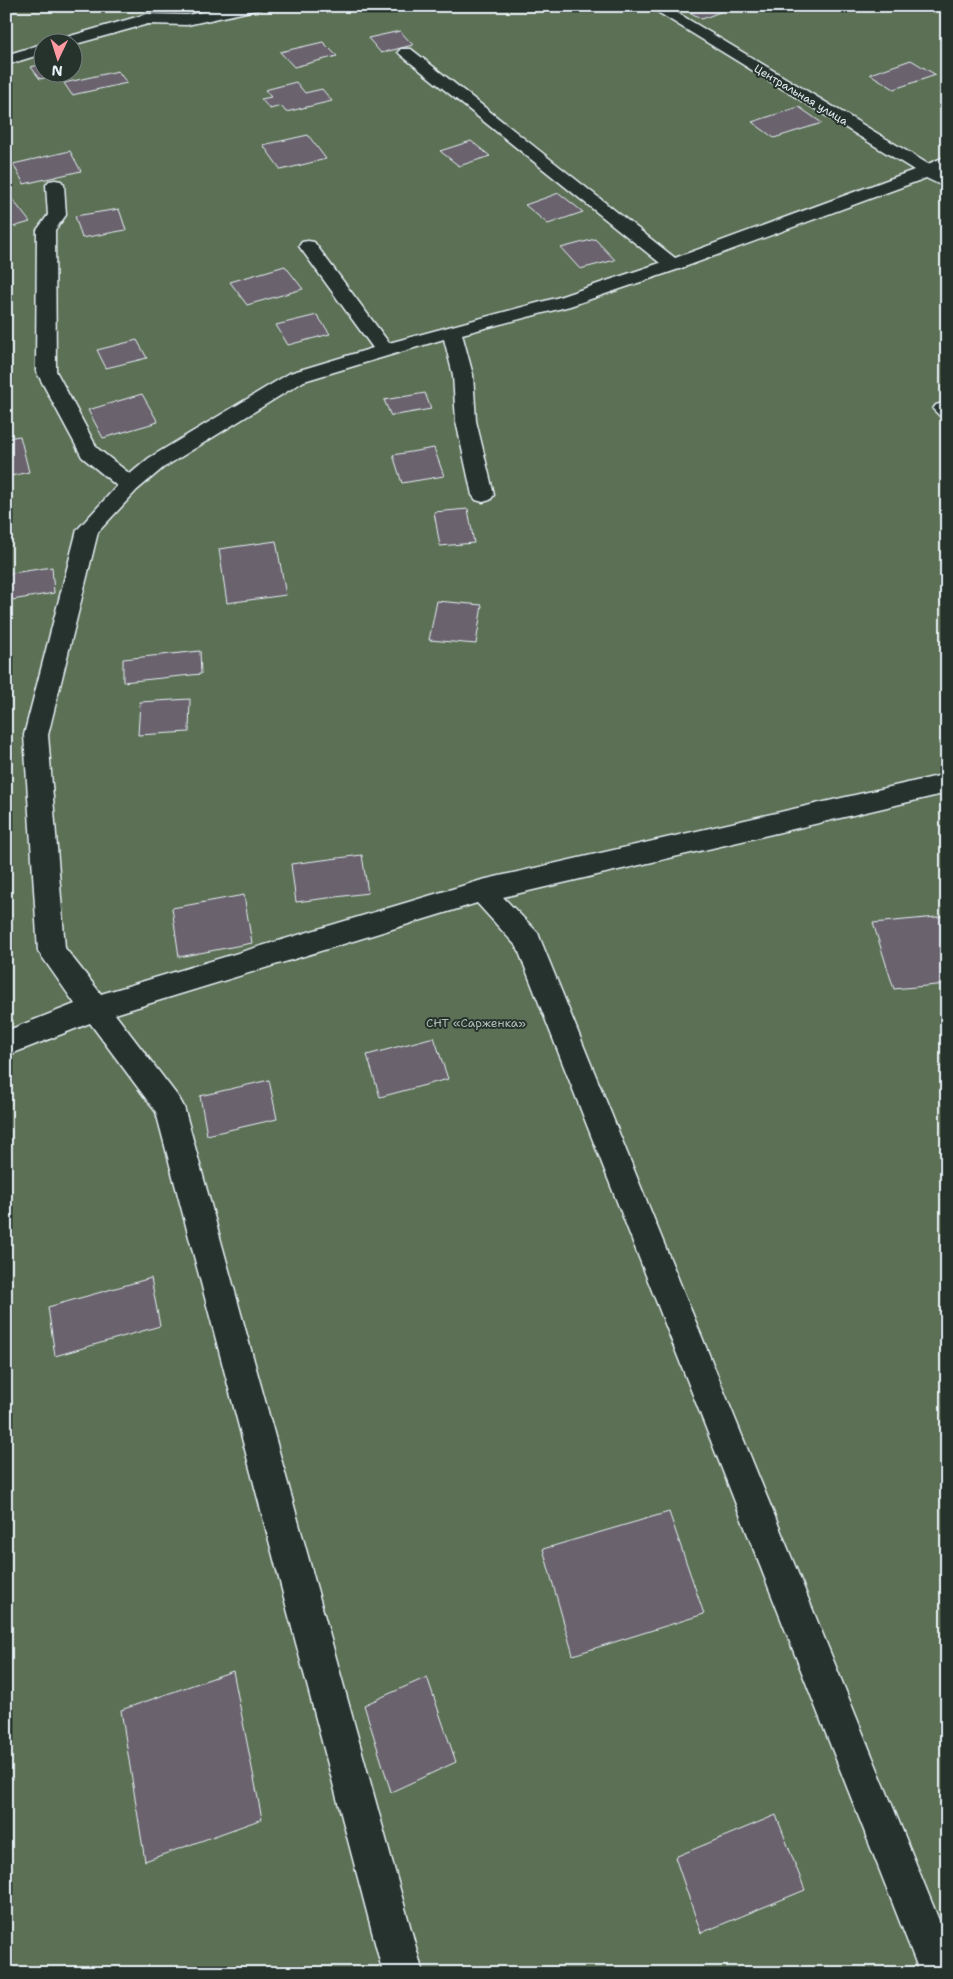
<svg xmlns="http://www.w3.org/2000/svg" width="953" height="1979" font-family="'Shantell Sans',sans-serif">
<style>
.green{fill:#5b7054;stroke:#a2b0a6;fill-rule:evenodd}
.building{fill:#6a636d;stroke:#e8f1f8}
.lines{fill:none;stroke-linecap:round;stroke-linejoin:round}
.street-casing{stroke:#e8f1f8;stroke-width:3}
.street{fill:#26332d;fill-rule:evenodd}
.labels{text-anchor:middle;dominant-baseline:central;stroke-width:4;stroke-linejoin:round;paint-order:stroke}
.far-street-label{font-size:11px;fill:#e8f1f8;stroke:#26332d}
.park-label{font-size:12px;fill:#b0bdb6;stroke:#26332d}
</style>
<rect width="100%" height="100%" fill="#26332d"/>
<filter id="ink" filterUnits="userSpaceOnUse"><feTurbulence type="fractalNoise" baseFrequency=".02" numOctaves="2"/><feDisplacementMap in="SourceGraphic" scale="10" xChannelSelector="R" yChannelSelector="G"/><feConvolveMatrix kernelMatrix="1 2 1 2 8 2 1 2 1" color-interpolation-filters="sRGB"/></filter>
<g filter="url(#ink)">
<path class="green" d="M 6,6 L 947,6 L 947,1973 L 6,1973 ZM 42,42 L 72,42 L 72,72 L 42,72 Z"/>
<path class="building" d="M 167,6 L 203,6 L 173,13 Z
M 693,6 L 731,6 L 733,7 L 702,19 L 684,9 Z
M 400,31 L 413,45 L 381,53 L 368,38 Z
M 323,42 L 337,56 L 294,67 L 280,52 Z
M 911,60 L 936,75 L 894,89 L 870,74 Z
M 42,64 L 42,72 L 68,72 L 40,79 L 31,67 Z
M 118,71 L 127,83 L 72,95 L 64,83 Z
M 296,82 L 305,93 L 322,89 L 332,101 L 286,112 L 281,106 L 270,109 L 261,99 L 271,97 L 265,90 Z
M 799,107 L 822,123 L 774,138 L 752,122 Z
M 308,135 L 326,159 L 281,170 L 263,145 Z
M 471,141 L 490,156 L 459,166 L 440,151 Z
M 70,151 L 81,171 L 24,184 L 13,164 Z
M 559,193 L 583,212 L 548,224 L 525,205 Z
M 9,195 L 30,222 L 6,229 L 6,196 Z
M 119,209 L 126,230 L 82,238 L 75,216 Z
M 595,239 L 615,260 L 580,269 L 561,248 Z
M 285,266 L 303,289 L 247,305 L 230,282 Z
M 317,315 L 330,334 L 288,345 L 276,325 Z
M 137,340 L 147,358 L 106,368 L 97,350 Z
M 425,393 L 431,409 L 391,416 L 384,400 Z
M 142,394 L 158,422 L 103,438 L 88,410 Z
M 20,436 L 29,472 L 6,477 L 6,438 Z
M 434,448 L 444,476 L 402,483 L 393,455 Z
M 468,509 L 474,543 L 440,546 L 434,512 Z
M 276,541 L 286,595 L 227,603 L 219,549 Z
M 52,567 L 54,593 L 6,601 L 6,574 Z
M 437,601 L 482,605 L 476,644 L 429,640 Z
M 200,651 L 201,674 L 123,682 L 123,659 Z
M 190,699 L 189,732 L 138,735 L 140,702 Z
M 362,855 L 368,893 L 296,902 L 291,864 Z
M 244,895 L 252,943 L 179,957 L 172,908 Z
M 947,916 L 947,984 L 894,989 L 873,923 Z
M 434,1037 L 448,1079 L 380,1097 L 367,1055 Z
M 269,1080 L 277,1119 L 207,1135 L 200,1096 Z
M 151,1278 L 160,1326 L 55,1356 L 48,1307 Z
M 669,1512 L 704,1614 L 573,1655 L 543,1549 Z
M 233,1671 L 262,1819 L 145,1861 L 121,1710 Z
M 427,1677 L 456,1762 L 391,1792 L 364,1705 Z
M 776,1815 L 805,1890 L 701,1933 L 675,1857 Z"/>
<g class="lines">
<g class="street-casing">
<path id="street" d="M 232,6 L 262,6 L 260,9 L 255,10 L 187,25 L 148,24 L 72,45 L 72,42 L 57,42 L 60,39 L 147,14 L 187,15 Z
M 648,6 L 666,6 L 928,164 L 947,156 L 947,168 L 940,171 L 947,176 L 947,188 L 926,178 L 679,269 L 570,306 L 462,334 L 473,375 L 476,421 L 494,495 L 490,500 L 483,502 L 476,500 L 472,495 L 456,421 L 453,375 L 444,339 L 304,381 L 163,468 L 137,490 L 98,532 L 48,735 L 65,948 L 101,994 L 482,880 L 947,774 L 947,793 L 503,897 L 538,933 L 541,941 L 947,1940 L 947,1973 L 920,1973 L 517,947 L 477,903 L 115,1014 L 179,1098 L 184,1107 L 423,1973 L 383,1973 L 156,1112 L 90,1023 L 6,1056 L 6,1031 L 75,1004 L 38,951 L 24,735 L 77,530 L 117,486 L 82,457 L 36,371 L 37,230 L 48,215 L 46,185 L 49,181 L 55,180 L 61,181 L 64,185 L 66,215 L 55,230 L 56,371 L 97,448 L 130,474 L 149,458 L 290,373 L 373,348 L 299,246 L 302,242 L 308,241 L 314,242 L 389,343 L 556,298 L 660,263 L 401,55 L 398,52 L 401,49 L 411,49 L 675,258 L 914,170 Z
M 42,44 L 42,54 L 6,65 L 6,55 Z
M 943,403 L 947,404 L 947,418 L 940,416 L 933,409 L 936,405 Z"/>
</g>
<use href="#street" class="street"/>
</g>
</g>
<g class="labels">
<g class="far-street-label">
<text transform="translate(801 95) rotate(31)">Центральная улица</text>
</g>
<g class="park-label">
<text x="476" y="1023">СНТ «Сарженка»</text>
</g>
</g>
<rect width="953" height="1979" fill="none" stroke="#26332d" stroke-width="25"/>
<rect x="12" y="12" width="928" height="1954" fill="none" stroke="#e8f1f8" stroke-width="2" filter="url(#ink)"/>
<g transform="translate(58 58) rotate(184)"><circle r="24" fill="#26332d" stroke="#747f7e"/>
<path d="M0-4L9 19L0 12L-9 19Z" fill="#ff9aa2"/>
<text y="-8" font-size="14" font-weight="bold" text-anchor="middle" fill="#e8f1f8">N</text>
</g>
</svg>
